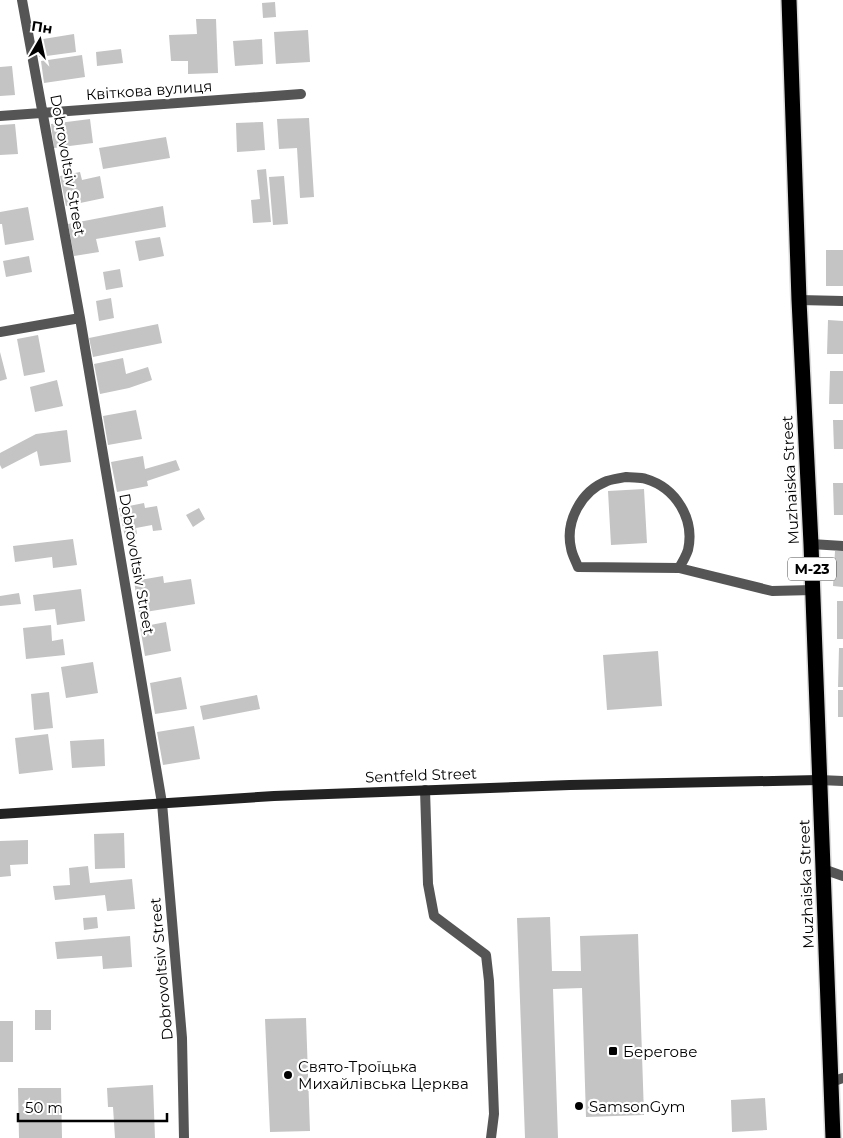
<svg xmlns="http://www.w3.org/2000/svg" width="843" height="1138" font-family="Montserrat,sans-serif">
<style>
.building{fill:#c4c4c4}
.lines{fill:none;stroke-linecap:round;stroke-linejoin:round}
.highway-casing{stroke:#dbdbdb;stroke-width:18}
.lane{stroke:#555;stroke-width:10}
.street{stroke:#555;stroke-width:10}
.secondary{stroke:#222;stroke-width:10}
.highway{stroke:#000;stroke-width:15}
.poi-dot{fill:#000;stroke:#fff;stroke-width:2}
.labels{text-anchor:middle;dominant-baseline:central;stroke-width:4.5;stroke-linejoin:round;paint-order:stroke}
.shield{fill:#fff;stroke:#4c4c4c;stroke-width:1}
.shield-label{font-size:14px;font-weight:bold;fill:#000}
.street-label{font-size:15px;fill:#000;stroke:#fff}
.poi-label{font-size:15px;fill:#000;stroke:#fff;text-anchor:start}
</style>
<rect width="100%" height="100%" fill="#fff"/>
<path class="building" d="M 275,2 L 276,17 L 263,18 L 262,3 Z
M 196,19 L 216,19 L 218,73 L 188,74 L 188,61 L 171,61 L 169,35 L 197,34 Z
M 308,30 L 310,62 L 276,64 L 274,32 Z
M 74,34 L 76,52 L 39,57 L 37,40 Z
M 262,39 L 263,64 L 235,66 L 233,41 Z
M 121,49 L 123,63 L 97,66 L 96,52 Z
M 82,55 L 85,77 L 44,83 L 41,61 Z
M 12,66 L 15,95 L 0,96 L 0,67 Z
M 309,118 L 314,197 L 300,198 L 297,148 L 279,149 L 277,119 Z
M 90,119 L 93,143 L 54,148 L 51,124 Z
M 263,122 L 265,150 L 237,152 L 236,123 Z
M 15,124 L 18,154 L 0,155 L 0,125 Z
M 166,137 L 170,158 L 103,169 L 99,148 Z
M 266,169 L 271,222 L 253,223 L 251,200 L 260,199 L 257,170 Z
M 80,172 L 82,180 L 100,176 L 104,198 L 66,206 L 60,176 Z
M 284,176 L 288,224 L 273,225 L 269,177 Z
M 163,206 L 166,227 L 96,239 L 99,252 L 74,256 L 68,224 Z
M 28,207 L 34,240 L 5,245 L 2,224 L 0,224 L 0,212 Z
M 160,237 L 164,256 L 139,261 L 135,241 Z
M 826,250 L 843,250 L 843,286 L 826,286 Z
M 29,256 L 32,272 L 6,277 L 3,261 Z
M 120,269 L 123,287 L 106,290 L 103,272 Z
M 111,298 L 114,318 L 99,321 L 96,301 Z
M 828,320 L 843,321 L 843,354 L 827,354 Z
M 158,324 L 162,343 L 93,357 L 89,338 Z
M 38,335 L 45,372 L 24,376 L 17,339 Z
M 0,352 L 7,379 L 0,381 Z
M 123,358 L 126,374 L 148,367 L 152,380 L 129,388 L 100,394 L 94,364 Z
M 830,371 L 843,371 L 843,404 L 829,404 Z
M 57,380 L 63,406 L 35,412 L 30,387 Z
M 136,410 L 142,439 L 108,445 L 103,416 Z
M 833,420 L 843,420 L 843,449 L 834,449 Z
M 67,430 L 71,462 L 40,466 L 37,451 L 2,469 L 0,465 L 0,453 L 36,434 Z
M 143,456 L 145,469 L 176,460 L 180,470 L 147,481 L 148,486 L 117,492 L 111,462 Z
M 833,483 L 843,483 L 843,515 L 834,515 Z
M 644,489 L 647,543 L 611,545 L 608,491 Z
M 144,503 L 145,508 L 157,506 L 162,530 L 153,531 L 152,525 L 136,528 L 137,534 L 125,537 L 119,508 Z
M 199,508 L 205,519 L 193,527 L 186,515 Z
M 73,539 L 77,565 L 53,568 L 52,557 L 15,562 L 13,546 Z
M 835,551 L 843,551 L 843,587 L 833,586 Z
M 163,576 L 164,583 L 191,579 L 195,604 L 139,613 L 134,581 Z
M 81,589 L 85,621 L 57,625 L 55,609 L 35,611 L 33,595 Z
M 19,593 L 21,604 L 0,606 L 0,596 Z
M 837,601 L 843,601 L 843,639 L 837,639 Z
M 166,622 L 171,651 L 145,656 L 140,627 Z
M 51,625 L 52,641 L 63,639 L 65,655 L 26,659 L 23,628 Z
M 839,648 L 843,648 L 843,687 L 838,687 Z
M 658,651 L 662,706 L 607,710 L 603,655 Z
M 93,662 L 98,693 L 66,698 L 61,667 Z
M 181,677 L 187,709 L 155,714 L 150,683 Z
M 838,690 L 843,690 L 843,717 L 838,717 Z
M 49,692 L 53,728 L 34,730 L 31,694 Z
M 257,695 L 260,709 L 203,720 L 200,706 Z
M 194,726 L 200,759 L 163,765 L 157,732 Z
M 48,734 L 53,770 L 19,774 L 15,738 Z
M 104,739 L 105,766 L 72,768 L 70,741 Z
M 124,833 L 125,868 L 95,869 L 94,834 Z
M 28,840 L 28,864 L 10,865 L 11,876 L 0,877 L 0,841 Z
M 88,866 L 90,883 L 132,879 L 135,909 L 107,911 L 105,895 L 55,900 L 53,886 L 70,885 L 69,868 Z
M 97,917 L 98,928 L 84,930 L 83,918 Z
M 550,917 L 552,971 L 581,971 L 580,936 L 638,934 L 644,1115 L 586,1117 L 582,988 L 553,989 L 558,1138 L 525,1138 L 517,918 Z
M 130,936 L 132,967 L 103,969 L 102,956 L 57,959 L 55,942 Z
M 35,1010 L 51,1010 L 51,1030 L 35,1030 Z
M 306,1018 L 310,1131 L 270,1132 L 265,1019 Z
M 0,1021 L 13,1021 L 13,1062 L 0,1062 Z
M 153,1085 L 155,1138 L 115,1138 L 113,1107 L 108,1107 L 107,1088 Z
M 18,1088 L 61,1088 L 62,1138 L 19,1138 Z
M 765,1098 L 767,1130 L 732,1132 L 731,1100 Z"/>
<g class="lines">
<g class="highway-casing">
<path id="highway" d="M 789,0 L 799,300 L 811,544 L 833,1138"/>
</g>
<path class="lane" d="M 626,477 C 633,478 640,477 646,479 C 676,488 695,519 688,550 C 686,556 682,563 679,568 L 578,567 C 576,561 572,555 571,548 C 565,522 581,491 607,481 C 613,479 620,478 626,477 Z
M 679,568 L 772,591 L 813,590
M 425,790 L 428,884 L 434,916 L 486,955 L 489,981 L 494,1114 L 491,1138
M 823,869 L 843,876
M 831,1082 L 843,1078"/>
<path class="street" d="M 22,0 L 80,318 L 162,803 L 182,1038 L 184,1138
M 0,116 L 301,94
M 799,300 L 843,301
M 0,332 L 80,318
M 811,544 L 843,546
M 819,780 L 843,781"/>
<path class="secondary" d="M 0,814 L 274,796 L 570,785 L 819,780"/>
<use href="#highway" class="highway"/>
</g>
<g class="poi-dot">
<rect x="608" y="1046" width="10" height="10" rx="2.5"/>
<circle cx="288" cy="1075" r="5"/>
<circle cx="579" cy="1106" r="5"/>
</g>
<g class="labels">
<rect class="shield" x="788" y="557.5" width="48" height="23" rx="4"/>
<g class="shield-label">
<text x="812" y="569">М-23</text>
</g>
<g class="street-label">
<text transform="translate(149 90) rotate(-4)">Квіткова вулиця</text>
<text transform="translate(68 165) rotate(80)">Dobrovoltsiv Street</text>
<text transform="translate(790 480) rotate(-93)">Muzhaiska Street</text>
<text transform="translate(137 564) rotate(80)">Dobrovoltsiv Street</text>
<text transform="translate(421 775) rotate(-2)">Sentfeld Street</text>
<text transform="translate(806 884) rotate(-92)">Muzhaiska Street</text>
<text transform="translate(161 969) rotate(-95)">Dobrovoltsiv Street</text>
</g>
<g class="poi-label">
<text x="623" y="1051">Берегове</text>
<text x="298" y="1066">Свято-Троїцька<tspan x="298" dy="17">Михайлівська Церква</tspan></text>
<text x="589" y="1106">SamsonGym</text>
</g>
</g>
<g transform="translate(40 40) rotate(9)" stroke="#ffffff" stroke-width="4" paint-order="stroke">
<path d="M0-4L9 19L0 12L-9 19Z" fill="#000000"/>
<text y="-8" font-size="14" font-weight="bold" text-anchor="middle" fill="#000000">Пн</text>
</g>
<path d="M18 1113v8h149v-8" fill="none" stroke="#000000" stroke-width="2.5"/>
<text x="25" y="1113" font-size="15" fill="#000000" stroke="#ffffff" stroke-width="4" paint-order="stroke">50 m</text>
</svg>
